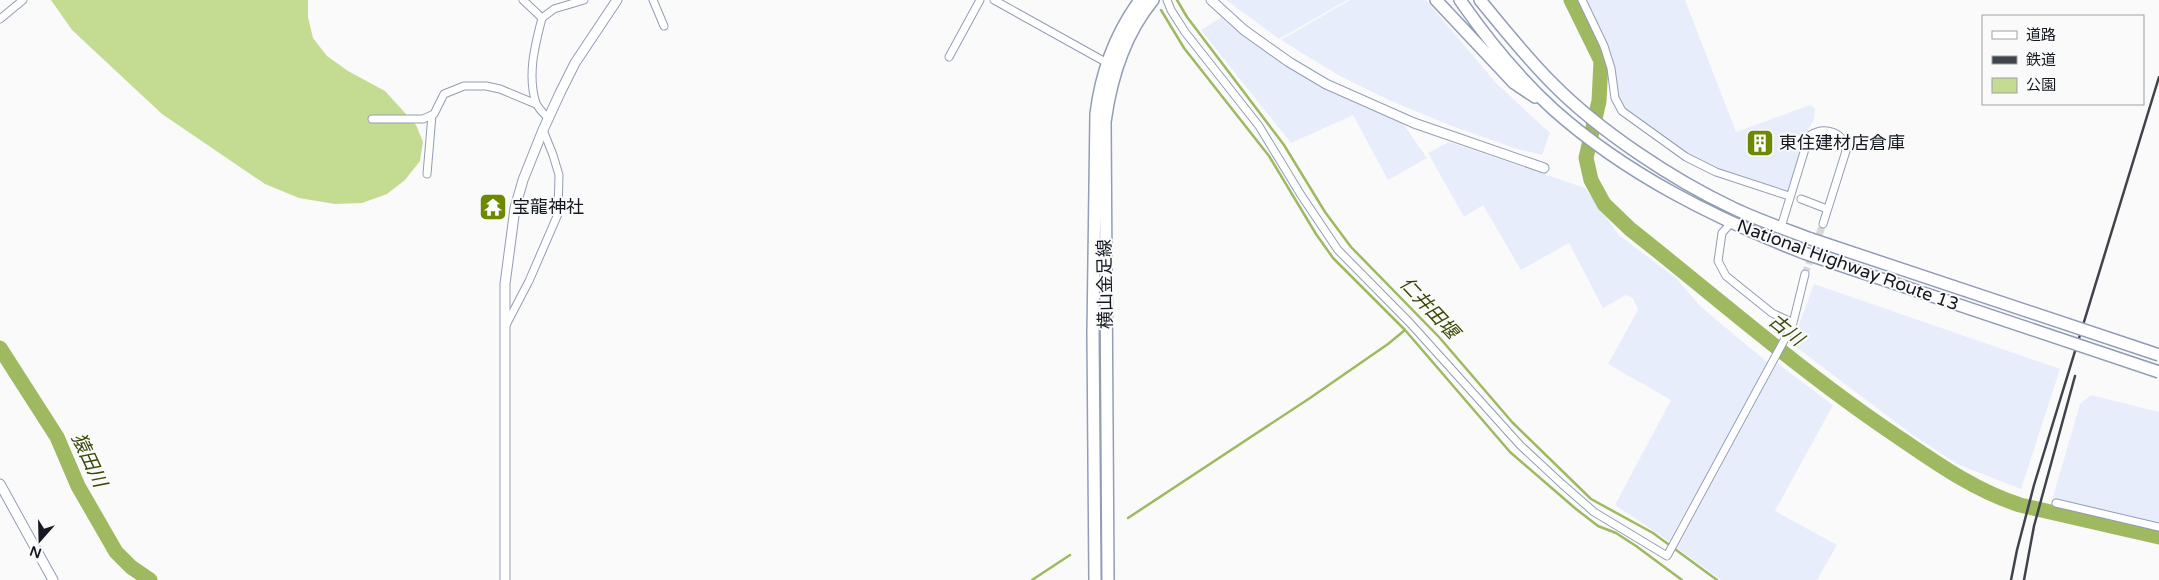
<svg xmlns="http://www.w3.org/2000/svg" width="2159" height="580" font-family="'Varela Round','Noto Sans JP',sans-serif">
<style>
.built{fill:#e7edfb}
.green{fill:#c4dc92}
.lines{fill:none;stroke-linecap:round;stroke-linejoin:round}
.stream{stroke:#9eb960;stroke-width:2.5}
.river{stroke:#9eb960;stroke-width:15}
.minor-tunnel{stroke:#d8d8da;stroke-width:7;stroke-dasharray:7 3.5;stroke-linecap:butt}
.minor-casing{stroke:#929db6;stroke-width:9}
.tertiary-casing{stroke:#929db6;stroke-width:11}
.primary-casing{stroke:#929db6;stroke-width:14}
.trunk-casing{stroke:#929db6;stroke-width:14}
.minor{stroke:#fff;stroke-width:7}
.tertiary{stroke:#fff;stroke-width:9}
.primary{stroke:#fff;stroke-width:11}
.trunk{stroke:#fff;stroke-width:11}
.rail{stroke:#3f434a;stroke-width:2.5}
.trunk-bridge-casing{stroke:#929db6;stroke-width:14;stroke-linecap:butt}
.trunk-bridge{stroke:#fff;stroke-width:11}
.labels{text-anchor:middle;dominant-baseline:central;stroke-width:4;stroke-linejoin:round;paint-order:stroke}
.poi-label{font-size:18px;fill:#151922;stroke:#fafafa;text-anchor:start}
.street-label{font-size:18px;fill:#151922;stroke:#fafafa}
.water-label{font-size:19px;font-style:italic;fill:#394905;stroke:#fafafa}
</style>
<rect width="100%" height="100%" fill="#fafafa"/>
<path class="built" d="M 1226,0 L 1347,0 L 1279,39 Z
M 1350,0 L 1426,0 L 1496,83 L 1550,133 L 1542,155 L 1514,148 L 1452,126 L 1391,101 L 1338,75 L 1281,40 Z
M 1585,0 L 1685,0 L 1736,132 L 1810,105 L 1815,109 L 1814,120 L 1807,131 L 1788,193 L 1716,169 L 1686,154 L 1623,110 L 1617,96 Z
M 1222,17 L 1274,56 L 1314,82 L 1364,107 L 1401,121 L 1427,158 L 1388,180 L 1353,115 L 1291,143 L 1201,30 Z
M 1449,142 L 1585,188 L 1619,235 L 1676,278 L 1701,307 L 1767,362 L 1763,372 L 1669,541 L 1615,505 L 1671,400 L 1608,364 L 1638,310 L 1633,298 L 1626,295 L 1603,308 L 1569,243 L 1521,270 L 1483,205 L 1464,217 L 1428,153 Z
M 1814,284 L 2060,369 L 2021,489 L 1957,464 L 1910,433 L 1792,344 Z
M 1777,363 L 1833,405 L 1775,511 L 1837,545 L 1817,580 L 1721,580 L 1677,548 Z
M 2091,395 L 2159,412 L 2159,530 L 2051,504 L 2080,404 Z"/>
<path class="green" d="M 51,0 L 308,0 L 308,17 L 313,38 L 327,56 L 348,71 L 385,91 L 416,125 L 423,142 L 420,161 L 405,180 L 387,194 L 362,203 L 335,204 L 299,198 L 265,184 L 162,114 L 72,30 Z"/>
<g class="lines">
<path class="stream" d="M 1177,0 L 1187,17 L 1284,145 L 1325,212 L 1351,247 L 1439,337 L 1512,422 L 1591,499 L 1653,533 L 1717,580
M 1161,10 L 1184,48 L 1269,156 L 1316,234 L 1333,258 L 1405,330 L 1510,452 L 1576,509 L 1598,526 L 1616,533 L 1636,546 L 1682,580
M 1128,518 L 1310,398 L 1388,344 L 1405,330
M 1032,580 L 1070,555"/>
<path class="river" d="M 1571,0 L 1601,61 L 1599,101 L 1586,158 L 1591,180 L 1604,204 L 1630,229 C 1720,300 1806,376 1901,439 C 1939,465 1976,491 2020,505 L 2159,537
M 0,348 L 57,437 L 78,486 L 116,552 L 131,567 L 150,580"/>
<path class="minor-tunnel" d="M 1805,274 L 1823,224"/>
<g class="minor-casing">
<path id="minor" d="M 523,0 L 542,18
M 653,0 L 664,26
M 994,0 L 1109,64
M 1167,0 L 1171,10 L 1185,32 L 1259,126 L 1301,195 L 1338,250 L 1410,323 L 1520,445 L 1562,484 L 1594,512 L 1667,556 L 1787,335 L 1793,323 L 1805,274
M 1582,0 L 1604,46 L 1611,68 L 1615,98 L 1622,111 L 1686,157 L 1716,172 L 1786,195
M 0,19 L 23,0
M 949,57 L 980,0
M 548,118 C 544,114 538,108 536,103 C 527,75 535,45 542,18 L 554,9 L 584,0
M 372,119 L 423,119 L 434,114 L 444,94 L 464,86 L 486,86 L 500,89 L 536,104
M 427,174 L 432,115
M 1801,199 L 1827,209
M 1731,223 L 1722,233 L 1718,261 L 1726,276 L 1772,313 L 1793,323
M 1781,227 L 1809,136 C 1824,126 1845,131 1846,151 L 1823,224
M 505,327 L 529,281 L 558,214 L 559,175 L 553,155 L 543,130
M 2056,503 L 2159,527"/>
</g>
<g class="tertiary-casing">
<path id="tertiary" d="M 1211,0 L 1244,30 L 1289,62 L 1326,84 L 1414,123 L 1544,168
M 0,484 L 53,580
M 505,580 L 505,284 L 515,208 L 523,180 L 543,130 L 560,93 L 575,63 L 617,0"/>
</g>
<g class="primary-casing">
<path id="primary" d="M 1095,580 L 1093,334 L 1096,114 C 1101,73 1116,33 1140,0
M 1108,580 L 1105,122 C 1111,78 1124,35 1153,0"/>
</g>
<g class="trunk-casing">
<path id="trunk" d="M 1436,0 L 1514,83 L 1535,97
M 1460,0 C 1487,39 1519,78 1554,110 C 1626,174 1714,218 1804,253
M 1480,0 C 1503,28 1526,57 1552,83 C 1598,130 1673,180 1733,208 C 1758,220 1785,229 1811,239"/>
</g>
<use href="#minor" class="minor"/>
<use href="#tertiary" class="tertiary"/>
<use href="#primary" class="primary"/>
<use href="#trunk" class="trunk"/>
<path class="rail" d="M 2011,580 L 2017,550 L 2034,485 L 2159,77
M 2024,580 L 2034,526 L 2075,376"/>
<g class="trunk-bridge-casing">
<path id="trunk-bridge" d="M 1811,239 L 2159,355
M 1804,253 L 2159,372"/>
</g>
<use href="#trunk-bridge" class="trunk-bridge"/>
</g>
<defs>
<g id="building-square" transform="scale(1.4375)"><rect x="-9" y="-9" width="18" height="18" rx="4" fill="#6c8900" stroke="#fafafa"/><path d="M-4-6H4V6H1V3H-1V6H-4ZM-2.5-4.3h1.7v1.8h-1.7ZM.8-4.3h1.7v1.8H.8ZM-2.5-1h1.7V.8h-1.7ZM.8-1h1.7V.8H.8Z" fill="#fff"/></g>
<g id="temple-square" transform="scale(1.4375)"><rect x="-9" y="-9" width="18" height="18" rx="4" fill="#6c8900" stroke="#fafafa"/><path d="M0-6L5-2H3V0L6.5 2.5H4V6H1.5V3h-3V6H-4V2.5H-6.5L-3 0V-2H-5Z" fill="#fff"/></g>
</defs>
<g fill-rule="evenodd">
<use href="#building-square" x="1760" y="143"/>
<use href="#temple-square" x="493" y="207"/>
</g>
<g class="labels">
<g class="poi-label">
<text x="1779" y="143">東住建材店倉庫</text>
<text x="512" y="207">宝龍神社</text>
</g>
<g class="street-label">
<text transform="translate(1848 265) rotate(20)">National Highway Route 13</text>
<text transform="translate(1105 284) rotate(-91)">横山金足線</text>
</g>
<g class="water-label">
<text transform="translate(1429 308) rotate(47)">仁井田堰</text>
<text transform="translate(1786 330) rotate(39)">古川</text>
<text transform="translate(89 460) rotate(65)">猿田川</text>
</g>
</g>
<rect x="1982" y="15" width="162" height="90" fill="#fafafa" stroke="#9ea0a4"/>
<rect x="1992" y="31" width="25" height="8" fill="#ffffff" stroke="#9ea0a4"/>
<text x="2026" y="40" font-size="15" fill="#151922">道路</text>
<rect x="1992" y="56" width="25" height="8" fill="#3f434a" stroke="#9ea0a4"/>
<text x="2026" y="65" font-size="15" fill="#151922">鉄道</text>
<rect x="1992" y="78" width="25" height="15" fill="#c4dc92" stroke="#9ea0a4"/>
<text x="2026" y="90" font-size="15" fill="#151922">公園</text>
<g transform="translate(40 540) rotate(200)" stroke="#fafafa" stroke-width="4" paint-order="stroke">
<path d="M0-4L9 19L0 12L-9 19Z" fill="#151922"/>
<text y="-8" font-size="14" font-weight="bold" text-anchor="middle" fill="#151922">N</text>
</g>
</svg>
